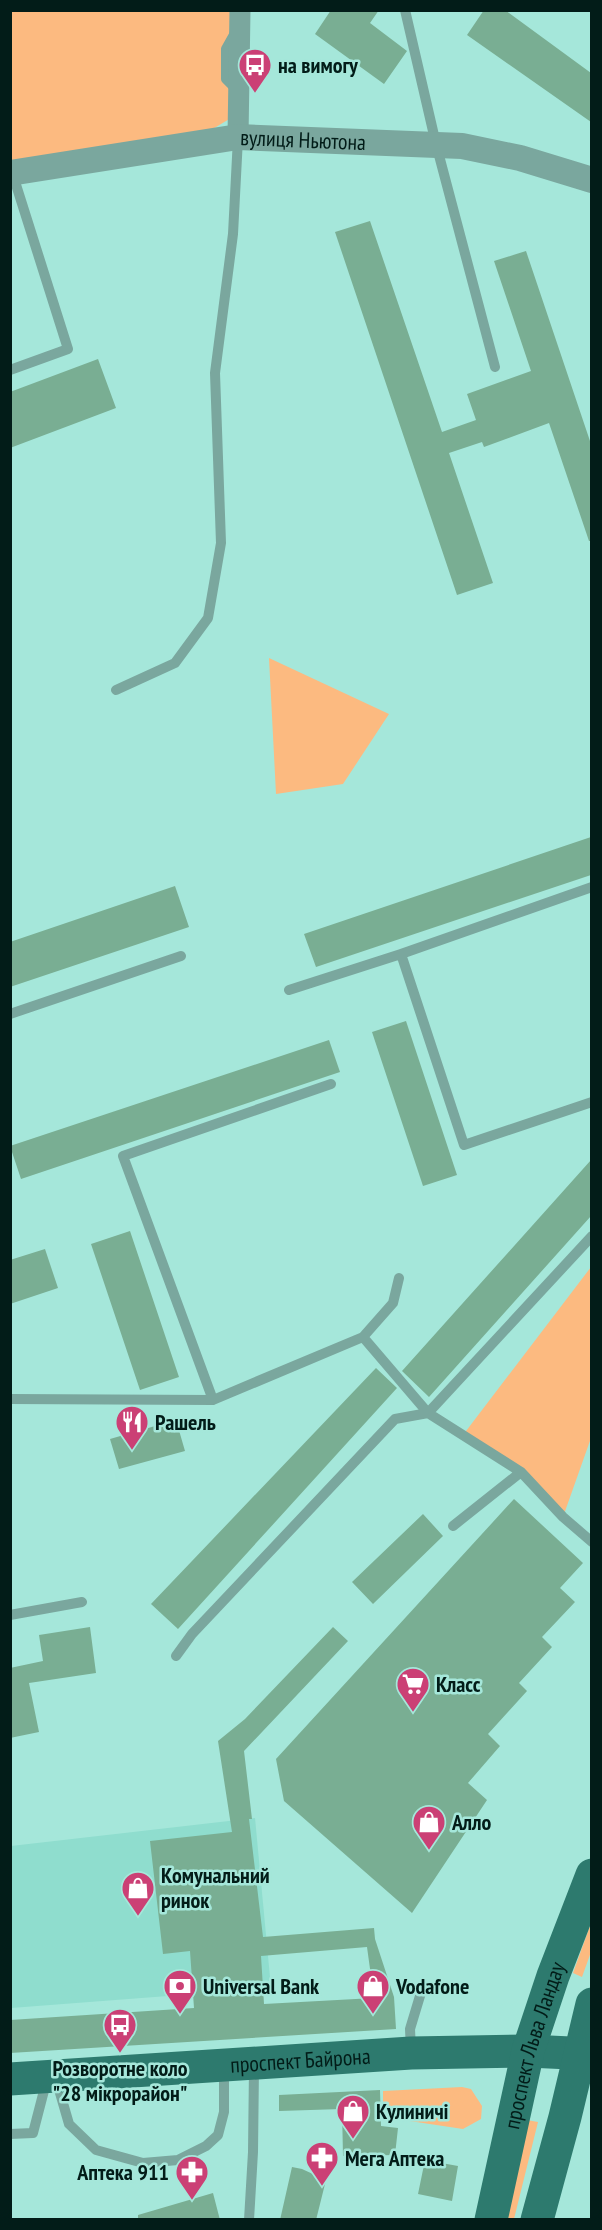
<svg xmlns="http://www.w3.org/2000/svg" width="602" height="2230" font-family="'PT Sans Narrow',sans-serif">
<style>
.built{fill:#8fddce}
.green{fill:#fcba80}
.building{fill:#79ae93;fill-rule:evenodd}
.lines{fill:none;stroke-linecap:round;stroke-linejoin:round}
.service{stroke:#7aa79e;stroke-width:10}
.minor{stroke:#7aa79e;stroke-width:21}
.tertiary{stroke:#7aa79e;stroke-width:26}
.primary{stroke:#2d7a6e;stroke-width:33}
.labels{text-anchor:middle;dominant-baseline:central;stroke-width:5;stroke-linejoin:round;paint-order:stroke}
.poi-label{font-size:22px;font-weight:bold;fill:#021c18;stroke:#a5e7da;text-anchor:start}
.street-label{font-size:22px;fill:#021c18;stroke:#a5e7da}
</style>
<rect width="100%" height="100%" fill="#a5e7da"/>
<path class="built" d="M 255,1818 L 271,1988 L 11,2008 L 11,1846 Z"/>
<path class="green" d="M 11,11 L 232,11 L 231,118 L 211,130 L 11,163 Z
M 269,658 L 389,714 L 343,784 L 276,794 Z
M 591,1267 L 591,1438 L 563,1517 L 521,1472 L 463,1435 Z
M 591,1923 L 591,1952 L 582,1977 L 573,1973 Z
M 462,2087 L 471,2089 L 482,2106 L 481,2119 L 463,2129 L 383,2117 L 383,2091 Z
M 527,2120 L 538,2122 L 514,2219 L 503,2220 Z"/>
<path class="building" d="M 331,10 L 379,10 L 370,23 L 407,51 L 384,84 L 315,34 Z
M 484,10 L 505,10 L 591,73 L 591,122 L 467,35 Z
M 370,221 L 442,432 L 476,420 L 467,394 L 531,371 L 494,261 L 526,251 L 591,444 L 591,541 L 589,541 L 549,423 L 484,447 L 482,442 L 449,453 L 493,583 L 457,595 L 335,232 Z
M 98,359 L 116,408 L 10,448 L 10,392 Z
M 591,837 L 591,875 L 316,967 L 304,934 Z
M 175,886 L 189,927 L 10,987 L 10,942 Z
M 406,1021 L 457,1175 L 423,1186 L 372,1032 Z
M 329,1040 L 340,1072 L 21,1179 L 10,1146 Z
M 591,1160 L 591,1216 L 429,1397 L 402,1371 Z
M 130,1231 L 179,1377 L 140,1390 L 91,1244 Z
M 45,1249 L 58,1288 L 10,1304 L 10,1260 Z
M 376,1368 L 397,1388 L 178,1629 L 151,1604 Z
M 176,1420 L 185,1451 L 119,1469 L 110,1439 Z
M 514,1499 L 583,1563 L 560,1588 L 575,1602 L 542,1637 L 552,1647 L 519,1683 L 527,1691 L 488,1734 L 500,1746 L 468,1783 L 487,1800 L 412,1913 L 284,1801 L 276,1759 Z
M 423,1514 L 443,1536 L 373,1604 L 352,1582 Z
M 90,1627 L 96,1673 L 29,1683 L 39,1732 L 10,1738 L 10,1668 L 43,1661 L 39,1635 Z
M 333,1627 L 348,1641 L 244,1751 L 252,1819 L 249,1819 L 263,1937 L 374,1928 L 375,1939 L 394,1997 L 396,2029 L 10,2053 L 10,2020 L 194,2008 L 190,1951 L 163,1954 L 150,1841 L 232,1832 L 218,1741 L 245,1719 ZM 367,1947 L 374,1998 L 264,2004 L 261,1956 Z
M 380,2090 L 381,2126 L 398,2128 L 395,2155 L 343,2156 L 342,2109 L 279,2111 L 279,2095 Z
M 425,2160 L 458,2166 L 452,2201 L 418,2194 Z
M 292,2167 L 302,2169 L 326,2180 L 316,2220 L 280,2220 Z
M 213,2193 L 220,2220 L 138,2220 L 138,2215 Z"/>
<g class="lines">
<path class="service" d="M 405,10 L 436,144 L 495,367
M 235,33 L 226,49 L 226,79 L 238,91
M 10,370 L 68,349 L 12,172
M 116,690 L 175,663 L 208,618 L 221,543 L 215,373 L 233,234 L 238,138
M 592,887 L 401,954 L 464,1145 L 592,1102
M 289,990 L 401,954
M 10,1014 L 181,956
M 331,1084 L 123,1156 L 213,1400 L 363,1337 L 428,1413 L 521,1472 L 563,1517 L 592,1542
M 363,1337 L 393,1303 L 399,1278
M 10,1399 L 213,1400
M 453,1526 L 521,1472
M 10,1615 L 82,1602
M 176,1656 L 192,1634 L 395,1419 L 428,1413 L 592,1236
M 411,2050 L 410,2029 L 423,1986
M 56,2079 L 69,2124 L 96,2150 L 143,2163 L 178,2160 L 206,2146 L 218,2135 L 224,2112 L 224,2070
M 10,2134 L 33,2133 L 47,2079
M 249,2220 L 253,2152 L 254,2067"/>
<path class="minor" d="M 238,137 L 240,10"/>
<path class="tertiary" id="s1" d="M 10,173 L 238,137 L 462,146 L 520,158 L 592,180"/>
<g class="primary">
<path id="s2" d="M 10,2079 L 411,2053 L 528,2051 L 592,2054"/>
<path id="s3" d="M 491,2220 L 528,2051 L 553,1976 L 592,1875"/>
<path d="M 537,2220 L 565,2117 L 592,2004"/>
</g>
</g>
<defs>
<g id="bus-pin" transform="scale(1.725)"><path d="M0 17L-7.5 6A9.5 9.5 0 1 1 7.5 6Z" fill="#cb4075" stroke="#a5e7da"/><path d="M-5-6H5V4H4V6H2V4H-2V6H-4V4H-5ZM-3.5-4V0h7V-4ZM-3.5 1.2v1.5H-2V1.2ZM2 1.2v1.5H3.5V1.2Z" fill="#fff"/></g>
<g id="restaurant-pin" transform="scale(1.725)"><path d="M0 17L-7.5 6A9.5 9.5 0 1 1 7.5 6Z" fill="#cb4075" stroke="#a5e7da"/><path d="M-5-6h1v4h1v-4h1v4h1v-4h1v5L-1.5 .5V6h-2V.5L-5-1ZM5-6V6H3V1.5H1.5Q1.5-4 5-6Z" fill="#fff"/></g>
<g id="supermarket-pin" transform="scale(1.725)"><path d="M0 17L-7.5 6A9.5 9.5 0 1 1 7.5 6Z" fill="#cb4075" stroke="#a5e7da"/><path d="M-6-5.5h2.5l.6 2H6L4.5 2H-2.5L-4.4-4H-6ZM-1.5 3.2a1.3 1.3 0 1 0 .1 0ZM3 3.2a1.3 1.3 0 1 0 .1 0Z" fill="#fff"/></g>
<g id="shop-pin" transform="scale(1.725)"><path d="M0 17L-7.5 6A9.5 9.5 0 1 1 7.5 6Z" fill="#cb4075" stroke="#a5e7da"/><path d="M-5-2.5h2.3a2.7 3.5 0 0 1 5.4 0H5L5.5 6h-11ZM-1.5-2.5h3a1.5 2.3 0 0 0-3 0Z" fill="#fff"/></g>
<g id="bank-pin" transform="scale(1.725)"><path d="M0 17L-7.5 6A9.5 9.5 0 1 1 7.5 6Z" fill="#cb4075" stroke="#a5e7da"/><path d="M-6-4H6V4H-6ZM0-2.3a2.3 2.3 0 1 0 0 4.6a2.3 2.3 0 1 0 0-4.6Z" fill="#fff"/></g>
<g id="pharmacy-pin" transform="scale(1.725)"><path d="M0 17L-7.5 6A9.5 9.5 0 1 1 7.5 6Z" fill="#cb4075" stroke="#a5e7da"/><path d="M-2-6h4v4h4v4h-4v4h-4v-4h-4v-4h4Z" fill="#fff"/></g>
</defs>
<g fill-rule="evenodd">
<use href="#bus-pin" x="255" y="65"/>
<use href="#restaurant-pin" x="132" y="1422"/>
<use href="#supermarket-pin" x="413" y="1684"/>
<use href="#shop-pin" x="429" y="1822"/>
<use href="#shop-pin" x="138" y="1888"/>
<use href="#bank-pin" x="180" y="1986"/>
<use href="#shop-pin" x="373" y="1986"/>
<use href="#bus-pin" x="120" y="2025"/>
<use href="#shop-pin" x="353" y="2111"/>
<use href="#pharmacy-pin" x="322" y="2158"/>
<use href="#pharmacy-pin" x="192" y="2172"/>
</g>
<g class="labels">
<g class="poi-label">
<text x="278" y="65">на вимогу</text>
<text x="155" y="1422">Рашель</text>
<text x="436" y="1684">Класс</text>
<text x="452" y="1822">Алло</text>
<text x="161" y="1875">Комунальний<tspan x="161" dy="25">ринок</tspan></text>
<text x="203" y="1986">Universal Bank</text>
<text x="396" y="1986">Vodafone</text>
<text x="120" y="2068" text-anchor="middle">Розворотне коло<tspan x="120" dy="25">"28 мікрорайон"</tspan></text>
<text x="376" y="2111">Кулиничі</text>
<text x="345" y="2158">Мега Аптека</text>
<text x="169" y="2172" text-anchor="end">Аптека 911</text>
</g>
<g class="street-label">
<text stroke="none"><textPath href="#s1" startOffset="296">вулиця Ньютона</textPath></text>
<text stroke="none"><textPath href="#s3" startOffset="180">проспект Льва Ландау</textPath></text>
<text stroke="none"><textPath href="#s2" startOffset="291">проспект Байрона</textPath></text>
</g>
</g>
<rect width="602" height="2230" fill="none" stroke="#021c18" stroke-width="24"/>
</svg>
